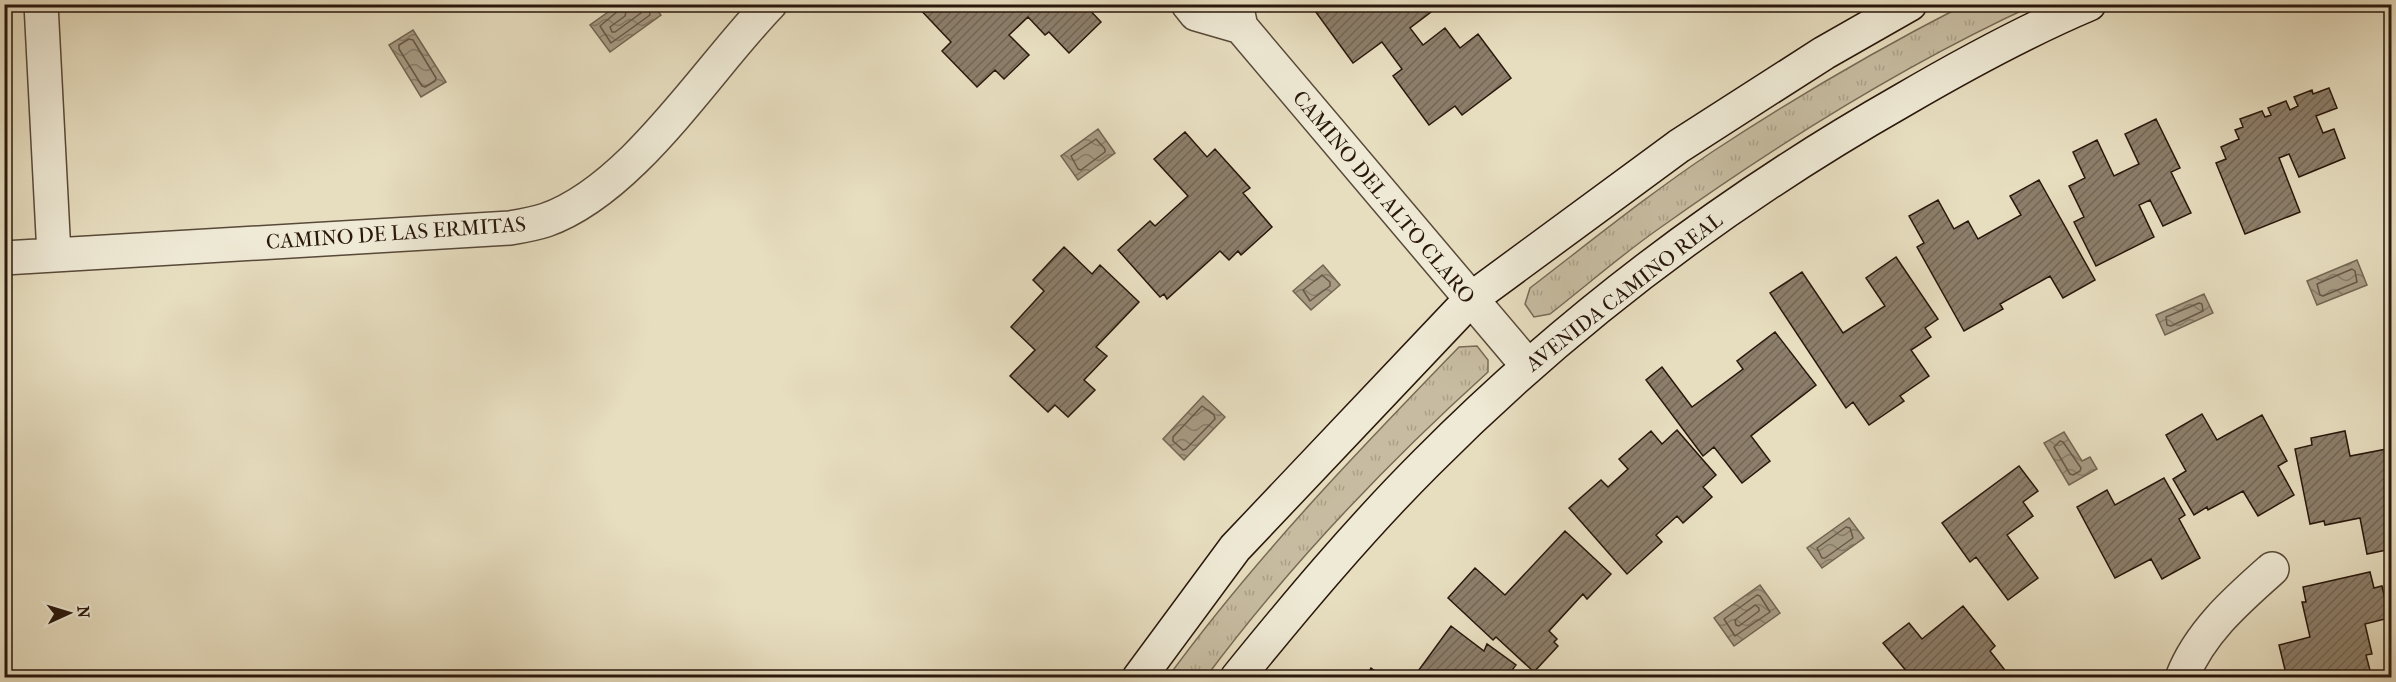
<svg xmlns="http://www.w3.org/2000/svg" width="2396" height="682" font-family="'IM FELL French Canon',serif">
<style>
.grass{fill:url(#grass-tufts);stroke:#786a56;stroke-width:1.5}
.water{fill:url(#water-waves);stroke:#746653;stroke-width:1.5}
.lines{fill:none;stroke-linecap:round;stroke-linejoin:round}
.shore{stroke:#685848;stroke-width:1.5}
.building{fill:url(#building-hatch);stroke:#29170c;stroke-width:1.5}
.street-casing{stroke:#584939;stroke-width:36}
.secondary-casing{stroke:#29170c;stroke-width:36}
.street{stroke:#efead6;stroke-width:33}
.secondary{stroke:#efead6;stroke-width:33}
.labels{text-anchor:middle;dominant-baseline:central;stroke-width:6;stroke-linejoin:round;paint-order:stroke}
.street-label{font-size:21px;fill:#29170c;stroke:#efead6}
</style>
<defs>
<pattern id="grass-tufts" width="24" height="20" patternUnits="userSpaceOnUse" patternTransform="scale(1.5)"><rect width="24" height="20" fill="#c7bca1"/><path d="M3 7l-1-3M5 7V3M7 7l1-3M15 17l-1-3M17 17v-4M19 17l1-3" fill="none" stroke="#aba189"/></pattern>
<pattern id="water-waves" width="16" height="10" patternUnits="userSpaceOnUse" patternTransform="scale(1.5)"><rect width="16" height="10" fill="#a69a83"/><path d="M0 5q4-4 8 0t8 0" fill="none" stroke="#877d6a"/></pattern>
<pattern id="building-hatch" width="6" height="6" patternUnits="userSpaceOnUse" patternTransform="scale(1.5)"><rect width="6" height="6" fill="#8c7e6a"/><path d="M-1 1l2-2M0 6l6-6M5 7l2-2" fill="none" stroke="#726656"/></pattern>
</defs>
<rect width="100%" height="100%" fill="#e7dec0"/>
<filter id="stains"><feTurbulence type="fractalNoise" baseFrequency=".00333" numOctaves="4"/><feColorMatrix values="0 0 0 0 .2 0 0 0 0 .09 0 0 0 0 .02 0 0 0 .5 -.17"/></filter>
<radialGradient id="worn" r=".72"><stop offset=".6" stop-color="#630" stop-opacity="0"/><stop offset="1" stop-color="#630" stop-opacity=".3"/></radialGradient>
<path class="grass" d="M 1964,5 L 2034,5 C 1901,66 1776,145 1657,230 C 1620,256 1586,286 1550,314 L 1534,317 L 1525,304 L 1530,288 C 1590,242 1649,194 1712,152 C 1794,98 1878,49 1964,5 Z
M 1477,346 L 1488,360 L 1488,372 C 1385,465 1288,567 1206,677 L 1168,677 C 1255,558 1356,453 1459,347 Z"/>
<path class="water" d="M 618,5 L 653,5 L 661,15 L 610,52 L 590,25 Z
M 413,30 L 446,82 L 421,97 L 389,45 Z
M 1098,129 L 1115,153 L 1078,180 L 1061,156 Z
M 2357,260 L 2367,285 L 2317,305 L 2307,281 Z
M 1323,265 L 1340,285 L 1311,310 L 1293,291 Z
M 2204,294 L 2213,313 L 2165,335 L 2156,315 Z
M 1203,396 L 1225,417 L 1184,460 L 1163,439 Z
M 2064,432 L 2082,461 L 2090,457 L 2097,469 L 2069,485 L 2044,443 Z
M 1849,518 L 1864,538 L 1822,568 L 1807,548 Z
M 1760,585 L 1780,613 L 1734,646 L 1714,618 Z"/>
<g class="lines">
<path class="shore" d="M 621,4 L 618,11 L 600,26 L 611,43 L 650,15 L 648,4
M 628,4 L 625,16 L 610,27 L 612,32 L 615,32 L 641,13 L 641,4
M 409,39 L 413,40 L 436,78 L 435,81 L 425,87 L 422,86 L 399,49 L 399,45 Z
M 1096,139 L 1105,149 L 1105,152 L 1081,170 L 1078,169 L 1071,156 Z
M 2352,269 L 2355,271 L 2357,282 L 2323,296 L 2320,295 L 2317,284 Z
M 1322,275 L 1330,282 L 1330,286 L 1310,301 L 1303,290 Z
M 2199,303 L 2202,304 L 2203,311 L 2171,326 L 2167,325 L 2166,317 Z
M 1202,406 L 1214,415 L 1215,419 L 1186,449 L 1183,450 L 1173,441 L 1173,437 Z
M 2060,441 L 2063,442 L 2081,468 L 2080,471 L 2073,475 L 2070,474 L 2054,447 Z
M 1846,527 L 1850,528 L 1853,538 L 1825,558 L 1822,558 L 1817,548 Z
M 1757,595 L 1760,596 L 1770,612 L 1735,636 L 1724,619 Z
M 1755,605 L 1759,608 L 1759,611 L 1739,626 L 1736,625 L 1735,620 Z"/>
</g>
<path class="building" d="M 915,4 L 1084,4 L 1101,22 L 1069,53 L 1049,32 L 1045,35 L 1028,17 L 1009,35 L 1029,55 L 1004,79 L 995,70 L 977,87 L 942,51 L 951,42 Z
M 1310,4 L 1426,4 L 1431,12 L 1410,28 L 1423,45 L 1445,28 L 1460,48 L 1478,34 L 1511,78 L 1462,115 L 1455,106 L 1429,125 L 1393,76 L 1402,69 L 1382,42 L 1353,63 Z
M 2329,88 L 2337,108 L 2316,116 L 2323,133 L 2334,129 L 2345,158 L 2299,177 L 2289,154 L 2279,158 L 2300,212 L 2245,234 L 2216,163 L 2226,159 L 2221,147 L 2239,139 L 2235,130 L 2243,127 L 2240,119 L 2262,111 L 2265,117 L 2271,115 L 2268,108 L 2286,101 L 2290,110 L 2298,106 L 2294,97 L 2312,90 L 2313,94 Z
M 2156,119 L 2180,168 L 2171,172 L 2191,213 L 2163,226 L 2150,200 L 2139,205 L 2154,237 L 2096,266 L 2074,222 L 2084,217 L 2069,186 L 2085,178 L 2073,152 L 2097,140 L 2114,176 L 2139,164 L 2125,134 Z
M 1185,132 L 1207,157 L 1215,149 L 1250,188 L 1243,193 L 1272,227 L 1241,255 L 1238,251 L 1229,260 L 1220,251 L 1167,299 L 1164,294 L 1160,297 L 1118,250 L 1150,221 L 1155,226 L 1188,196 L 1154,159 Z
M 2039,180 L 2095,280 L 2063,298 L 2050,276 L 2000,304 L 2003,309 L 1964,331 L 1917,247 L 1924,243 L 1909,216 L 1938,200 L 1954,229 L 1968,221 L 1978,239 L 2021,215 L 2010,196 Z
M 1064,247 L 1092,274 L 1100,265 L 1139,302 L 1096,347 L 1107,356 L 1084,380 L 1095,390 L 1068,417 L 1055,405 L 1048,412 L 1010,376 L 1035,350 L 1011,327 L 1044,291 L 1033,280 Z
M 1896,257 L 1938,319 L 1925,328 L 1931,337 L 1911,350 L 1929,376 L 1900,396 L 1904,401 L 1869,425 L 1853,402 L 1846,408 L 1770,293 L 1802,272 L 1843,333 L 1885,306 L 1866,278 Z
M 1775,332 L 1816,385 L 1751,436 L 1770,461 L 1742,483 L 1714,447 L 1703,456 L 1646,380 L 1662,367 L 1692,407 L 1743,369 L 1737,361 Z
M 2202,414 L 2217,440 L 2262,415 L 2287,461 L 2278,466 L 2294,495 L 2258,516 L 2243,491 L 2208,510 L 2207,507 L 2194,515 L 2173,479 L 2186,471 L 2166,435 Z
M 1677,430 L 1716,475 L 1703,487 L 1712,497 L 1683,523 L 1677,516 L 1656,535 L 1662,542 L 1627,574 L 1569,508 L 1601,480 L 1608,487 L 1628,469 L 1619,459 L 1651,431 L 1662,444 Z
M 2345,431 L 2350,456 L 2392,448 L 2392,549 L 2367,554 L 2360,518 L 2325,525 L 2324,521 L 2310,524 L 2295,449 L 2312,445 L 2311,438 Z
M 2019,466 L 2038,491 L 2023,502 L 2033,516 L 2007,535 L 2038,578 L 2008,600 L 1976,557 L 1970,562 L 1942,523 Z
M 2164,478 L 2185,515 L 2179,519 L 2200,558 L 2162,579 L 2151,559 L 2115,578 L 2077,507 L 2107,490 L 2115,505 Z
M 1565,531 L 1611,574 L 1587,599 L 1583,594 L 1549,631 L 1557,639 L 1554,642 L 1558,646 L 1534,672 L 1496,637 L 1493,640 L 1448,598 L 1475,568 L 1505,595 Z
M 2370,572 L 2374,588 L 2382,586 L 2389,618 L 2365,624 L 2372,654 L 2366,655 L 2372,678 L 2287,678 L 2279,645 L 2310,637 L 2302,602 L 2306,602 L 2303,587 Z
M 1963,606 L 1995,646 L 1990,651 L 2011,678 L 1903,678 L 1908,673 L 1883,643 L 1909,623 L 1922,639 Z
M 1451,626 L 1484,651 L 1487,644 L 1516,665 L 1506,678 L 1413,678 Z
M 1371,668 L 1384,678 L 1365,678 Z"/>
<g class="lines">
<g class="street-casing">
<path id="street" d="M 41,4 L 54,255
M 1188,4 L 1196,14 L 1241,27
M 1236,4 L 1241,27 L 1528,366
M 4,258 L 510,228 C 522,226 534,224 546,220 C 633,189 706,70 770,4
M 2182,678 C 2199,633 2237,600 2272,569"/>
</g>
<g class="secondary-casing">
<path id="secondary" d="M 1139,678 L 1235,548 L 1471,299 L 1679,146 L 1824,53 L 1910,4
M 1237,678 C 1297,604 1359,530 1426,463 C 1567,321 1729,199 1903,100 C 1963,65 2025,31 2089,4"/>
</g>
<use href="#street" class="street"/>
<use href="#secondary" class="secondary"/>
</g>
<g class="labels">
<g class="street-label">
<text transform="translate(1384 197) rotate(50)">CAMINO DEL ALTO CLARO</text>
<text transform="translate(396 233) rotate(-4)">CAMINO DE LAS ERMITAS</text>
<text transform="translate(1624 292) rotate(-38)">AVENIDA CAMINO REAL</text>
</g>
</g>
<rect width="2396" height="682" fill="none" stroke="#e7dec0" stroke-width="24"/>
<rect x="6" y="6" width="2384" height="670" fill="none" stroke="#29170c" stroke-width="3"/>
<rect x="12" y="12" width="2372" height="658" fill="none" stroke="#29170c" stroke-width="1.5"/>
<g transform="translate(69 613) rotate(86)" stroke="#efead6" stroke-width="4.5" paint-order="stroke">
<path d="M0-4.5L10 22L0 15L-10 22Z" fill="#29170c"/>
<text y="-9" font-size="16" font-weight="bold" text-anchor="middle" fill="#29170c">N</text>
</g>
<rect width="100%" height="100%" filter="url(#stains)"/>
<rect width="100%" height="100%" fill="url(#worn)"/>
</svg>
